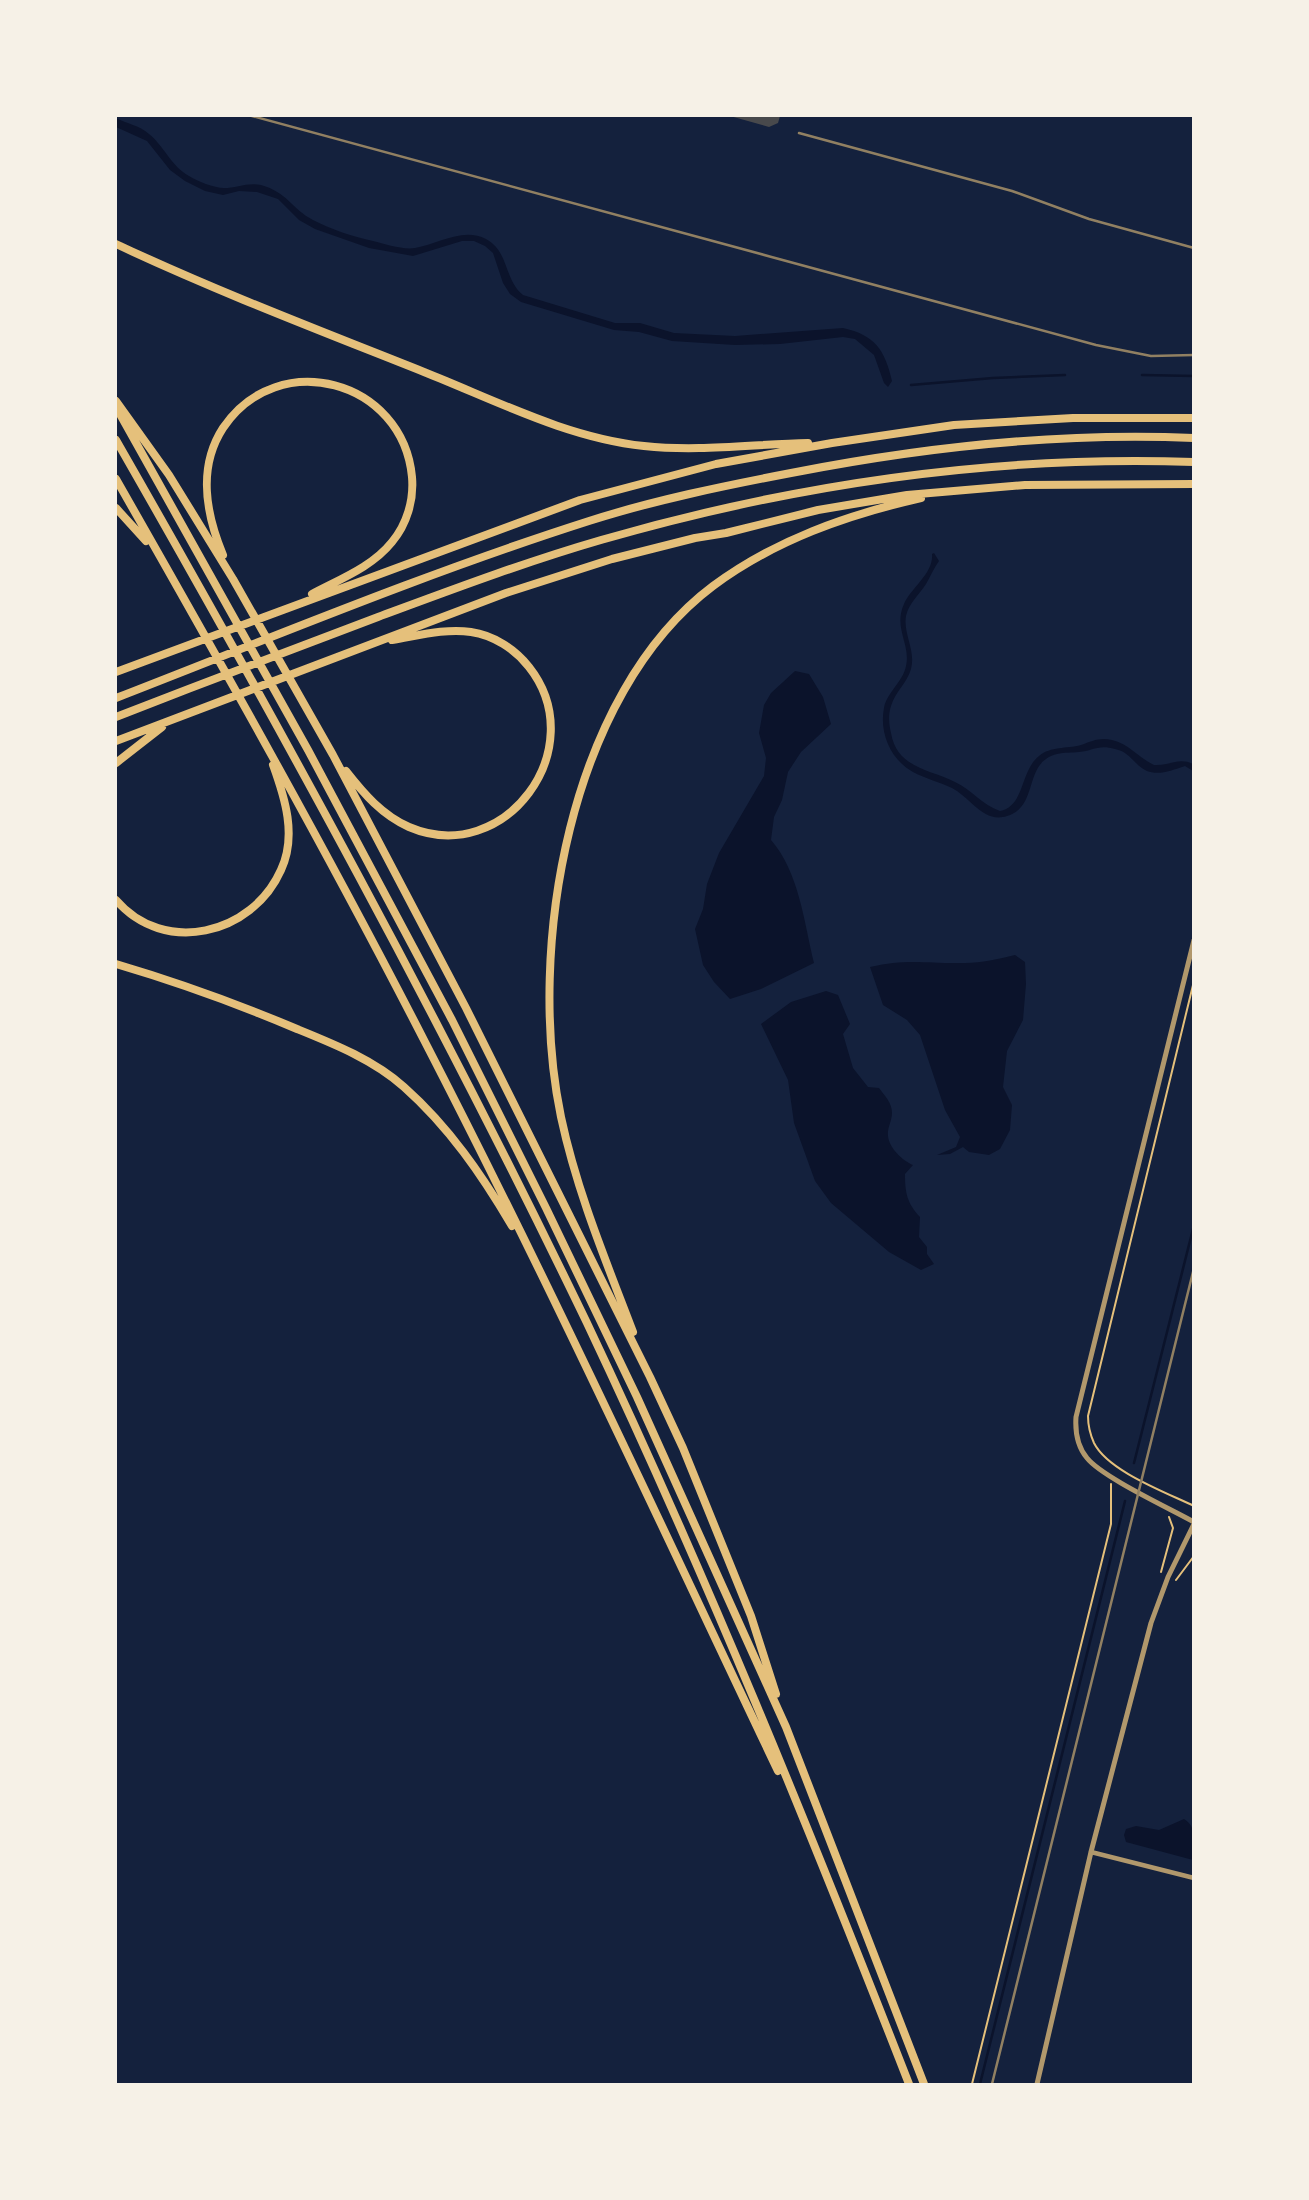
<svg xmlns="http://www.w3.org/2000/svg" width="1309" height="2200" font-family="Inter,sans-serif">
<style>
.water{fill:#0b132b}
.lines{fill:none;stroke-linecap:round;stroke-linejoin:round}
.stream{stroke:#0b132b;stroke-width:2.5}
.building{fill:#48494c}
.path{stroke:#e5c07b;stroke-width:2}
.minor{stroke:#b1986c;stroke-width:4.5}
.tertiary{stroke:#b1986c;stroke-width:5}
.motorway{stroke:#e5c07b;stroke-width:8}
.rail{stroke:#918062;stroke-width:2.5}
</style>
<rect width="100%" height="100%" fill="#14213d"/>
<path class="water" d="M 116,118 C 127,124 139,125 149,134 C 164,146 171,166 189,176 C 197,181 214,188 224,188 C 236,188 248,182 261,185 C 287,192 292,209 313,220 C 330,229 354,237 373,241 C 385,244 403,250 415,248 C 438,244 463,227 486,239 C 509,251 504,280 523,295 L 615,323 L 640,323 L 674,333 L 735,336 L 843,328 C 875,335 885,350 892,381 L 888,387 L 884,383 L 874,355 L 855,339 L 843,337 L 780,344 L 735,345 L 672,341 L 639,332 L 614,330 L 521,302 L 510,294 L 503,283 L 493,253 L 485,246 L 474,241 L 462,241 L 413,256 L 369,248 L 315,229 L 299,220 L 278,199 L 257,192 L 239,191 L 223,195 L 205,191 L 185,181 L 170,170 L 147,141 L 116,127 Z
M 934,553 L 939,561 C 934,568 930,577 926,584 C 919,595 909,603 906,616 C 903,634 916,650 911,669 C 907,683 895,692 891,706 C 888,715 889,725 891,733 C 897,768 929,769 955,782 C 972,790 982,805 1000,811 C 1025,806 1020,771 1039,756 C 1051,746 1066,749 1081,745 C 1092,741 1100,737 1112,740 C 1129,744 1139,758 1154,765 C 1169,766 1179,757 1193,764 L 1193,771 L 1185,766 C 1167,772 1151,779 1136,763 C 1129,756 1125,751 1115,749 C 1098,744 1093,751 1079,752 C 1071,753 1065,752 1057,754 C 1022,763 1040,806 1007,816 C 984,824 970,797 952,788 C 940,782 926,779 913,772 C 891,760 879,733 884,708 C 887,692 903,682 906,666 C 911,644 893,628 904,604 C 911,588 934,573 932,554 Z
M 795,671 L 809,674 L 823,697 L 831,724 L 801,752 L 788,772 L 782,800 L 774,817 L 771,840 C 799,872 804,922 814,963 L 761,989 L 730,999 L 714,982 L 703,965 L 695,929 L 703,909 L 707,884 L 719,853 L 764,776 L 766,758 L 759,733 L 764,705 L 771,693 Z
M 1015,955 L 1025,962 L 1026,984 L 1023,1020 L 1007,1051 L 1003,1087 L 1012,1105 L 1010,1130 L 1000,1149 L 989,1155 L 969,1152 L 963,1147 L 950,1154 L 937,1155 L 956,1147 L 960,1137 L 945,1110 L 920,1035 L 907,1020 L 883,1005 L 870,967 C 908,958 928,964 965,963 C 982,963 998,959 1015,955 Z
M 826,991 L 838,995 L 850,1024 L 843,1034 L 853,1068 L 868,1087 L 879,1088 C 885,1096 892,1103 892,1113 C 892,1121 887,1128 888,1136 C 889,1148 903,1161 913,1165 L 905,1174 C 905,1193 907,1203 920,1217 L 919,1237 L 927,1247 L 927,1254 L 934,1264 L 921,1270 L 889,1252 L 831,1203 L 815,1181 L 794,1123 L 788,1080 L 761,1024 L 791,1002 Z
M 1184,1819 C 1198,1827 1194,1845 1193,1860 L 1126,1842 L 1124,1835 L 1126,1829 L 1136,1826 L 1159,1830 Z"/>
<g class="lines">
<path class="stream" d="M 1142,375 L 1194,376
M 911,385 L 993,378 L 1065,375
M 1134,1463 L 1194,1225
M 980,2084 L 1125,1501"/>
</g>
<path class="building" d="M 730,116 L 780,116 L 778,123 L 769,127 Z"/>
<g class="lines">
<path class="path" d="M 1194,981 L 1088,1416 C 1088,1425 1090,1434 1094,1443 C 1108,1471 1165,1492 1194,1506
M 1161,1572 L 1173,1528 L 1169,1517
M 1176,1580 L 1194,1556
M 972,2084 L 1111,1524 L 1111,1484"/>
<path class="minor" d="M 1091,1852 L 1194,1878"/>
<path class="tertiary" d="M 1194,940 L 1076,1417 C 1075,1432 1077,1446 1087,1458 C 1102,1477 1169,1508 1194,1522
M 1037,2084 L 1091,1852 L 1151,1623 L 1168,1577 L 1194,1524"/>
<path class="motorway" d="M 116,244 C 216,291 321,331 424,372 C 495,400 567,438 644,446 C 699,452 754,444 808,443
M 116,401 L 169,475 L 233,579 L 333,755 L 466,1008 L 650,1377 L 683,1448 L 751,1616 L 776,1694
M 116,407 L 308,750 L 452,1020 L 546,1208 L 637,1397 L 786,1727 L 924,2084
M 116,440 C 282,730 442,1022 587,1323 C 705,1572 809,1828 909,2084
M 116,479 C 222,665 327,851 425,1042 C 549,1282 662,1527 778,1771
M 116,508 L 146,541
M 223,555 C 206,514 197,468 223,428 C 278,346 403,380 412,477 C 414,500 407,524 392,542 C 372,567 340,579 312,594
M 116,672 L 580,500 L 716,464 L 832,443 L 954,425 L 1073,418 L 1194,418
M 116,698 C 273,637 429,572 589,521 C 655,500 723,486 791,473 C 924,447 1059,432 1194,438
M 116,717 C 203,683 290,650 378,617 C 451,590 525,562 601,540 C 792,485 994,455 1194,462
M 116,741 L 506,593 L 612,559 L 695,538 L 726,533 L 818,510 L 907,495 L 1025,485 L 1194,484
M 116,763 L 162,727
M 346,771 C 364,794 382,815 409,827 C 505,868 593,748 529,667 C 515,649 493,635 471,632 C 445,628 417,636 392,640
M 116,900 C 164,956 252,935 281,870 C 297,836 285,798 273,765
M 116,964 C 177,982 238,1004 297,1029 C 334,1044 374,1060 404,1087 C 449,1127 482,1175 512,1226
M 633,1332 C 606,1261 577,1192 561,1117 C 526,949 569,694 713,586 C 775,540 847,515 921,498"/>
<path class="rail" d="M 252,116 L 1096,345 L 1151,356 L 1194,355
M 799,133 L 1012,191 L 1089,219 L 1194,248
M 992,2084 L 1194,1268"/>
</g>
<rect width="1309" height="2200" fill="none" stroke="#f6f1e7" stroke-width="234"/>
</svg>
